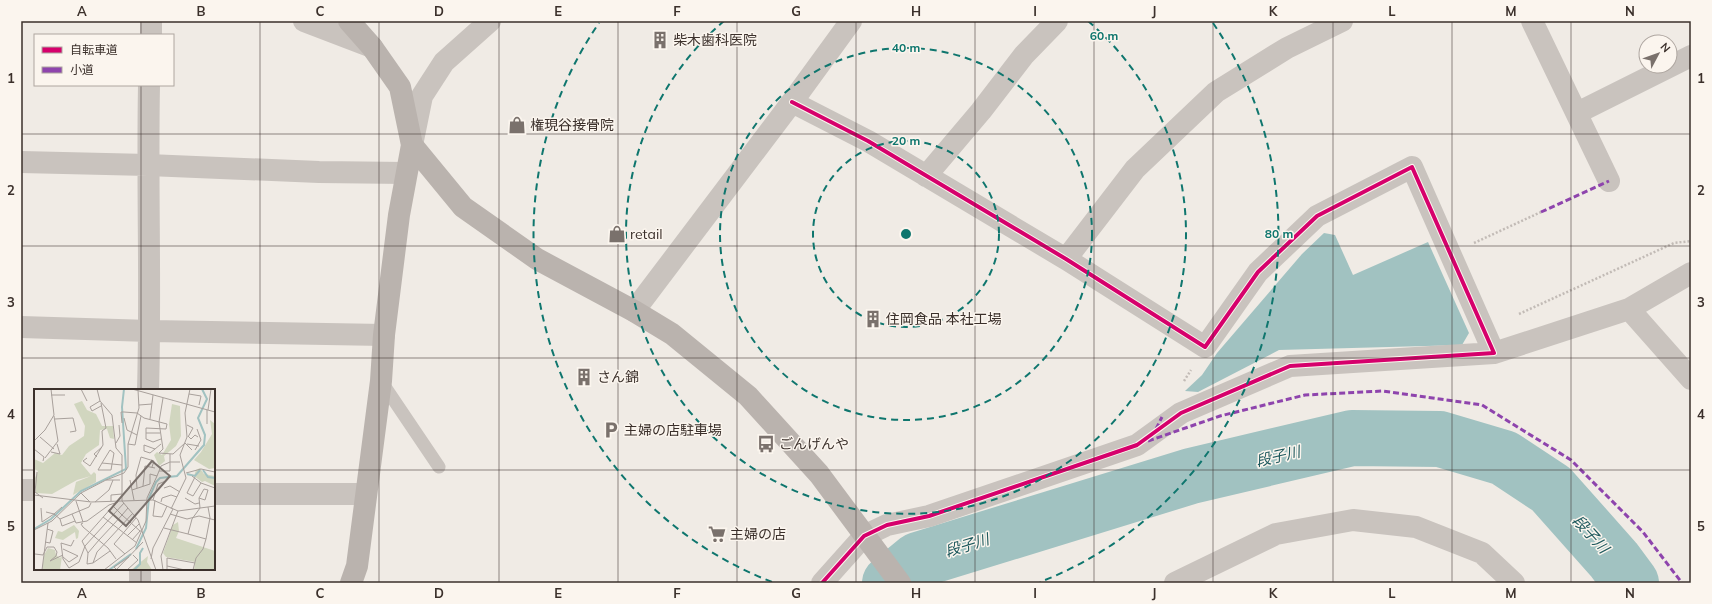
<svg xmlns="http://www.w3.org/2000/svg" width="1712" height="604" font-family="Mulish,'Noto Sans JP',sans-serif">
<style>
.water{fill:#a1c2c1}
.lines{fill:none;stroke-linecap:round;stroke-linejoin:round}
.river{stroke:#a1c2c1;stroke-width:56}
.path{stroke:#c2bbb6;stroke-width:2.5;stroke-dasharray:2 2;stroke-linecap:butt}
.lane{stroke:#c9c3be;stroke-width:13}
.street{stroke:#c9c3be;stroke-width:22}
.secondary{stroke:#bab3ae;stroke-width:22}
.quiet{stroke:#8e44ad;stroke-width:3;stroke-dasharray:6 3;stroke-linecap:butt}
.cycleway-casing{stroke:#fbf5ee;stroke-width:6}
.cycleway{stroke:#d6006c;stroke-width:4}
.grid{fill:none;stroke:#3b302b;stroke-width:1;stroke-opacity:0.55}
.ring{fill:none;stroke:#0f766e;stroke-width:2;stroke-dasharray:7 5}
.labels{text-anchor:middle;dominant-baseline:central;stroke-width:3;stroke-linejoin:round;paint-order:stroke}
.poi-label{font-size:14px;fill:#3b302b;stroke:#fbf5ee;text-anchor:start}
.water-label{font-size:15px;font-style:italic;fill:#1f5a5e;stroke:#fbf5ee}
.inset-river{fill:none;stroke:#a1c2c1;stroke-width:2}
.inset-road{fill:none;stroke:#a8a09b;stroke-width:1}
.view{fill:#7a716c;fill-opacity:0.15;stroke:#7a716c;stroke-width:2}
.inset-edge{fill:none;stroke:#3b302b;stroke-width:2}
.centre{fill:#0f766e;stroke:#fbf5ee;stroke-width:2}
.ring-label{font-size:12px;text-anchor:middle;font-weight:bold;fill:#0f766e;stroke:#fbf5ee;stroke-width:3;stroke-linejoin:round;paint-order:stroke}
.neatline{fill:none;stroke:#3b302b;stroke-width:1.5}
.grid-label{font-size:13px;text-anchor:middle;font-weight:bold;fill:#3b302b}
</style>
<rect width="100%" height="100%" fill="#f0ebe5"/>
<path class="water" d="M 1324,233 L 1335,235 L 1353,275 L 1428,242 L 1469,333 L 1462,345 L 1279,350 L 1198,392 L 1185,391 L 1202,375 L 1217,353 L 1302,254 Z"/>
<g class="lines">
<path class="river" d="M 890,583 L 918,560 L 1191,476 L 1352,438 L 1440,439 L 1504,458 L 1551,489 L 1614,560 L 1631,583"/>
<path class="path" d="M 1474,243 L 1541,212
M 1519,314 L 1674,243 L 1691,241
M 1184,381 L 1191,370"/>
<path class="lane" d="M 381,381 L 439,467"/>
<path class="street" d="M 304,21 L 372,47
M 1532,21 L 1609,181
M 151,35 L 151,21
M 792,102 L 868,141 L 1066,259 L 1205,347 L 1258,272 L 1317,216 L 1412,167 L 1494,353 L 1290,366 L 1181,413 L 1137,445 L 929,516 L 887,525 L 864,536 L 822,583
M 1577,113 L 1691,56
M 412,145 L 422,96 L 444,62 L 490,21
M 21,162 L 148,165 L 319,172 L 406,173
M 926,176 L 981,111 L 1024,55 L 1057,21
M 1066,259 L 1135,169 L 1216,92 L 1287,48 L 1342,21
M 1629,309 L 1691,273
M 634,311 L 792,102 L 851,21
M 21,327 L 150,331 L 384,335
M 1494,353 L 1629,309 L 1691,379
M 148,390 C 151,288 147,187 149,85
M 21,490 L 35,490
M 214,494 L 366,494
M 140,583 L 140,569
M 1175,583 L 1276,534 L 1353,520 L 1416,527 L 1482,553 L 1514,583"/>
<path class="secondary" d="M 349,21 L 372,47 L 400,87 L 412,145 L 399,215 L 384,335 L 381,381 L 357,566 L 351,583
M 412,145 L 463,207 L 537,259 L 634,311 L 672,334 L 748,396 L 819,474 L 900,583"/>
<path class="quiet" d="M 1541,212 L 1609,181
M 1156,429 L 1162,417
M 1148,441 L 1220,416 L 1305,395 L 1383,391 L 1482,405 L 1571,460 L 1643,532 L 1682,583"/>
<g class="cycleway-casing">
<path id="cycleway" d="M 792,102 L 868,141 L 1066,259 L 1205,347 L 1258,272 L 1317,216 L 1412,167 L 1494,353 L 1290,366 L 1181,413 L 1137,445 L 929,516 L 887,525 L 864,536 L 822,583"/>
</g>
<use href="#cycleway" class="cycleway"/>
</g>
<path class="grid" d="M 141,21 L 141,35M 260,21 L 260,583M 379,21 L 379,583M 499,21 L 499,583M 618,21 L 618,583M 737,21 L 737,583M 856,21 L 856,583M 975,21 L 975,583M 1094,21 L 1094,583M 1213,21 L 1213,583M 1333,21 L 1333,583M 1452,21 L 1452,583M 1571,21 L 1571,583M 141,85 L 141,390M 21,134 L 1691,134M 21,246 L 1691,246M 21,358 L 1691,358M 21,470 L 35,470M 214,470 L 1691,470M 141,569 L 141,583"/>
<g class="ring">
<circle cx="906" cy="234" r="93"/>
<circle cx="906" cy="234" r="186"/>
<path d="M1088 21A280 280 0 1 1 724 21"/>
<path d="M772 582A373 373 0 0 1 599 23M1213 23A373 373 0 0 1 1040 582"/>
</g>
<defs>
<g id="building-bare" transform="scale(1.38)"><path d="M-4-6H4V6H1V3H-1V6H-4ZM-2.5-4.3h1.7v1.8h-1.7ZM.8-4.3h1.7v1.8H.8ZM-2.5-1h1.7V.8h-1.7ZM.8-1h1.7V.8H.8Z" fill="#7a716c" stroke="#fbf5ee" stroke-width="2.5" paint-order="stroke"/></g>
<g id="shop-bare" transform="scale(1.38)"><path d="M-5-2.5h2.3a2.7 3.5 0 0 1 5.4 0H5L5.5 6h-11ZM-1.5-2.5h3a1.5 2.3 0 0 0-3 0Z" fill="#7a716c" stroke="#fbf5ee" stroke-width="2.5" paint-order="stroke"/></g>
<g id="parking-bare" transform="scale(1.38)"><path d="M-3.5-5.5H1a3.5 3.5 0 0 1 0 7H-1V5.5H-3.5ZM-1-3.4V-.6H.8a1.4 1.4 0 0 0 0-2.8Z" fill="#7a716c" stroke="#fbf5ee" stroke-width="2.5" paint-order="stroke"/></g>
<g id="bus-bare" transform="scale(1.38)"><path d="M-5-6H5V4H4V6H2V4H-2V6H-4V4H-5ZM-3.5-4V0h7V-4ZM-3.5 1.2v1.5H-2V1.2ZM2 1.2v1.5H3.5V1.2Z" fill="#7a716c" stroke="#fbf5ee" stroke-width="2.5" paint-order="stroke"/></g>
<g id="supermarket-bare" transform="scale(1.38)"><path d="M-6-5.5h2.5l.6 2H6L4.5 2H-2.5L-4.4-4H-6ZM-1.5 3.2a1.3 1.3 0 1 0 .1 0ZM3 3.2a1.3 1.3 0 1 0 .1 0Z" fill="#7a716c" stroke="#fbf5ee" stroke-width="2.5" paint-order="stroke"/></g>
</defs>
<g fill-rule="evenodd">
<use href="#building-bare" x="660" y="40"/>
<use href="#shop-bare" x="517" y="125"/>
<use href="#shop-bare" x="617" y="234"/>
<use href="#building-bare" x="873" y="319"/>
<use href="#building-bare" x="584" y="377"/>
<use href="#parking-bare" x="611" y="430"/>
<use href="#bus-bare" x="766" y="444"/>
<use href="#supermarket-bare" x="717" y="534"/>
</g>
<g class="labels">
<g class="poi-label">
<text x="673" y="40">柴木歯科医院</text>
<text x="530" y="125">権現谷接骨院</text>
<text x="630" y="234">retail</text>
<text x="886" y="319">住岡食品 本社工場</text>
<text x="597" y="377">さん錦</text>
<text x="624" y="430">主婦の店駐車場</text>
<text x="779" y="444">ごんげんや</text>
<text x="730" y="534">主婦の店</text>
</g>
<g class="water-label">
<text transform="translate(1278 456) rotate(-13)">段子川</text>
<text transform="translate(1591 534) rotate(48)">段子川</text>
<text transform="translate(967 545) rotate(-17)">段子川</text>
</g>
</g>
<g transform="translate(34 389)">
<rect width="181" height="181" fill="#f0ebe5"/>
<path d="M 48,12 L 53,21 L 62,25 L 68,37 L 79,37 L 80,50 L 76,49 L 73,40 L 66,41 L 65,56 L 52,65 L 47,74 L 57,86 L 60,83 L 62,85 L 62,93 L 39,106 L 42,93 L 57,87 L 43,91 L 18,105 L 2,104 L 1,89 L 4,82 L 0,80 L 0,70 L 9,74 L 21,64 L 28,66 L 35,57 L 50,47 L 51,37 L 40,15 ZM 138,15 L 146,17 L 147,47 L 142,57 L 130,67 L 131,72 L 125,77 L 120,66 L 123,63 L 128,66 L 137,51 L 135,35 ZM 176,31 L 181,35 L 181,79 L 175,80 L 160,71 L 167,63 L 178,45 ZM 166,79 L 170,85 L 181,87 L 181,97 L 171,92 L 168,93 L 160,87 L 162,81 ZM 144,133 L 145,142 L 142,149 L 181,162 L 181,181 L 160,181 L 161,173 L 132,168 L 129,164 L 139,136 ZM 40,136 L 45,142 L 44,149 L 42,150 L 41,143 L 29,151 L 21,149 L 24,142 L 28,143 ZM 14,159 L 21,161 L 22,166 L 26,169 L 28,167 L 26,181 L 8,181 L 10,166 ZM 114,167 L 113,173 L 118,181 L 97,181 Z" fill="#d1d6bf"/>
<path class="inset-river" d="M 169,81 L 174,88 L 181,89M 153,85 L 161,87 L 166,81M 0,140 L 17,130 L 47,102 L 92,80 L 88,18 L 90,0M 102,160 L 112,139 L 115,109 L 122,93 L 126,89 L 143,87 L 170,56 L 171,46 L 164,29 L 173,10 L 168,0M 75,181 L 97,165M 100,181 L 106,175 L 106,164 L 109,159"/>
<path class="inset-road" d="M 47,0 L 53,12M 63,0 L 66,12 L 78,26 L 82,59 L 88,66 L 88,112 L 104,131 L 122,181M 98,0 L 181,23M 155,5 L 167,7 L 165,16M 17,6 L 31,6M 129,9 L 125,33 L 129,60 L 125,64 L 139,65 L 151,54 L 158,61M 66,12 L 56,18 L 58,22 L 67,17M 105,16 L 118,15M 173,21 L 173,35M 174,21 L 177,0M 90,29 L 93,41 L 103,46M 21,30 L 39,29 L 42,42 L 36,43M 116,30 L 119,6M 88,34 L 87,23 L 90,23 L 103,24 L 110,29 L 133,35 L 132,40 L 112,39 L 112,50 L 119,53 L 127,50M 153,36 L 159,39 L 154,48M 112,44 L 126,44M 154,47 L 157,50 L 161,46 L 164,48M 6,48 L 20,60M 0,52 L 11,41 L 20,26 L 17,0M 82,54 L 86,47 L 85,36M 94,55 L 101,56 L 107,27M 153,55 L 165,57M 0,60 L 10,68 L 9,72M 121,60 L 116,64 L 110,62 L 110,56 L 121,60 L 127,55M 161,61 L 167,51 L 163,40M 17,63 L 26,65 L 23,55M 63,68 L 60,65 L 68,58M 11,69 L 24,52 L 20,27M 53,69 L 49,72 L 56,77 L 69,56 L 68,42 L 72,39 L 67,14M 68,74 L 76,61 L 80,64 L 78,75 L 77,81 L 64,81 L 68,74 L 88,76M 125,82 L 127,77 L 136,73 L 146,73M 3,83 L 1,103 L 9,109M 152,84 L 167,80 L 181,83M 123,87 L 125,82 L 136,82 L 136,65M 158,87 L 167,94 L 181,99M 161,88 L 153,104 L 159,107 L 167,94M 72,91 L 90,84 L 94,78 L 94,55 L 105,19 L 104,1M 96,91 L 100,111M 109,97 L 111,77 L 121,79M 103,99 L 102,86 L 107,68 L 120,72 L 118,78M 130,99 L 136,97 L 146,103M 47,104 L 56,113M 0,106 L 57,113 L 119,111 L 144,122 L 181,117M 151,109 L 161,115 L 165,114M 165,109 L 171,111 L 174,101 L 170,100 L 165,109 L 166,119 L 158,130 L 154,145 L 172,150 L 176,129 L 174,118M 119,111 L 124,95 L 132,92M 121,111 L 119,127 L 128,128 L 133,117M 42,112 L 49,133M 77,112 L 77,106 L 88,105M 61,113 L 75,101 L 79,91M 127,113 L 128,109 L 137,106 L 143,108M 7,119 L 8,133M 94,119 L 88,126 L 79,136 L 65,151 L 54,164 L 48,152 L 79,117 L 88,126 L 106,142 L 107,142M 137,120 L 152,89 L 146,66 L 153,48 L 151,24 L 156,0M 12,123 L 20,125 L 28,118M 38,125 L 55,118 L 57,114M 136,125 L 153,130 L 165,127 L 181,131M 69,128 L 103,154M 26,130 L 28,137 L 41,132M 8,133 L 20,125 L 26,130 L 38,125 L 42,134 L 53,132 L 75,116 L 84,113M 49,134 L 47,135 L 49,138 L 74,159 L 82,170M 130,139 L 154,145M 0,141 L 18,132 L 47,104 L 72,91 L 86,91M 93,147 L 105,135M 40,151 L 37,157 L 27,154 L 29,170 L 35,179 L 45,173 L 51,157 L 90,114M 98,151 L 106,142M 11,153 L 16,154 L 19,142 L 13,140M 54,164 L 53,175 L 59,174 L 63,163 L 99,124M 1,165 L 9,166 L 13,158 L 20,158 L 23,163 L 22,167 L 16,172 L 29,166M 91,165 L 80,155 L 102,129M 29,168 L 35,173 L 44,167 L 29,160M 117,170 L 119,159 L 139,120M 59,174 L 76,162M 133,177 L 151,181M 8,181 L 14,134M 70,181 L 101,157 L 112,132 L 113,109 L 123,87 L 116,85 L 116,95 L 98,101M 82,181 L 109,153M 83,181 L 80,178 L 95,168M 93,181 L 104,171 L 99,166M 129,181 L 127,167 L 144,122M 133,181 L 133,169 L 161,174M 159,181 L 162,169 L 169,160 L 172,150"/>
<path class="view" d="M 118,72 L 136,87 L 92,137 L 75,122 Z"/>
<rect width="181" height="181" class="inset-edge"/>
</g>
<circle cx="906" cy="234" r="6" class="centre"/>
<g class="ring-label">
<text x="1104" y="40">60 m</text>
<text x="906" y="52">40 m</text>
<text x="906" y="145">20 m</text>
<text x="1279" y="238">80 m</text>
</g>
<rect width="1712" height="604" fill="none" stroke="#fbf5ee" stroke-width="44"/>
<rect x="34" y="34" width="140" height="52" fill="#fbf5ee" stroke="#aea6a0"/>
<rect x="42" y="47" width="20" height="6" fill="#d6006c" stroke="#aea6a0"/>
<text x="70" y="54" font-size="12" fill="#3b302b">自転車道</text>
<rect x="42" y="67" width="20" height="6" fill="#8e44ad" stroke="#aea6a0"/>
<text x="70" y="74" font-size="12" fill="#3b302b">小道</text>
<g transform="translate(1658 54) rotate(49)"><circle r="19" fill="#fbf5ee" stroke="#aea6a0"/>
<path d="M0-3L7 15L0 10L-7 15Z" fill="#7a716c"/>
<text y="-6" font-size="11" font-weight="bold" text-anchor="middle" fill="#3b302b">N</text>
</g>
<rect x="22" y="22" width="1668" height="560" class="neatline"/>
<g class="grid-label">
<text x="82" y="16">A</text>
<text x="201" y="16">B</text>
<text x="320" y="16">C</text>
<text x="439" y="16">D</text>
<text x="558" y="16">E</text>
<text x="677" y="16">F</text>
<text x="796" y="16">G</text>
<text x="916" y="16">H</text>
<text x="1035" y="16">I</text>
<text x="1154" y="16">J</text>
<text x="1273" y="16">K</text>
<text x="1392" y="16">L</text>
<text x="1511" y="16">M</text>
<text x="1630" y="16">N</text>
<text x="11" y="83">1</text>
<text x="1701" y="83">1</text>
<text x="11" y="195">2</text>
<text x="1701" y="195">2</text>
<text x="11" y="307">3</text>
<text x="1701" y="307">3</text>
<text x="11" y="419">4</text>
<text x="1701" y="419">4</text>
<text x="11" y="531">5</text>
<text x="1701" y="531">5</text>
<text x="82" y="598">A</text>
<text x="201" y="598">B</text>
<text x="320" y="598">C</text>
<text x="439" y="598">D</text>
<text x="558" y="598">E</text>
<text x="677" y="598">F</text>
<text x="796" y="598">G</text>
<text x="916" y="598">H</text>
<text x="1035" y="598">I</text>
<text x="1154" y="598">J</text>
<text x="1273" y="598">K</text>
<text x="1392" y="598">L</text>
<text x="1511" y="598">M</text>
<text x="1630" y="598">N</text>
</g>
</svg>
